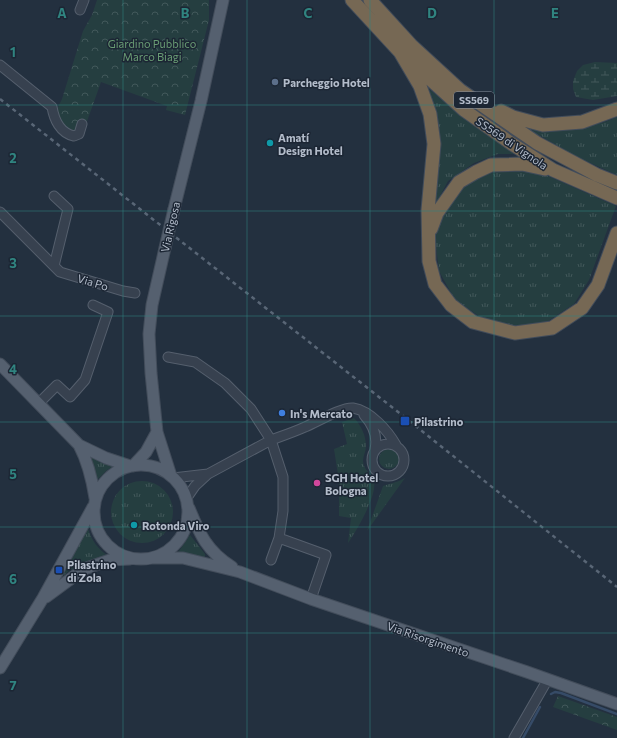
<svg xmlns="http://www.w3.org/2000/svg" width="617" height="738" font-family="Commissioner,sans-serif">
<style>
.grass{fill:url(#grass-tufts)}
.forest{fill:url(#forest-crowns)}
.wetland{fill:url(#wetland-marsh)}
.lines{fill:none;stroke-linecap:round;stroke-linejoin:round}
.stream{stroke:#364b67;stroke-width:2.5}
.minor-casing{stroke:#555f6d;stroke-width:11}
.major-casing{stroke:#434d5b;stroke-width:13}
.highway-casing{stroke:#424c5a;stroke-width:15}
.minor{stroke:#37414f;stroke-width:9}
.major{stroke:#55606f;stroke-width:11}
.highway{stroke:#766854;stroke-width:13}
.rail{stroke:#596676;stroke-width:2.5;stroke-dasharray:4 4;stroke-linecap:butt}
.major-bridge-casing{stroke:#434d5b;stroke-width:13;stroke-linecap:butt}
.major-bridge{stroke:#55606f;stroke-width:11}
.grid{fill:none;stroke:#308480;stroke-width:1;stroke-opacity:0.55}
.service-dot{fill:#5c6f8a;stroke:#1c2634;stroke-width:1.5}
.culture-dot{fill:#0f9aa8;stroke:#1c2634;stroke-width:1.5}
.shop-dot{fill:#3f7fe0;stroke:#1c2634;stroke-width:1.5}
.transit-dot{fill:#1a4fb4;stroke:#1c2634;stroke-width:1.5}
.hotel-dot{fill:#d1479c;stroke:#1c2634;stroke-width:1.5}
.labels{text-anchor:middle;dominant-baseline:central;stroke-width:3;stroke-linejoin:round;paint-order:stroke}
.shield{fill:#1c2634;stroke:#868f9d;stroke-width:1}
.shield-label{font-size:10px;font-weight:bold;fill:#b3bcca}
.park-label{font-size:11px;fill:#699c74;stroke:#1c2634}
.poi-label{font-size:11px;font-weight:bold;fill:#b3bcca;stroke:#1c2634;text-anchor:start}
.street-label{font-size:11px;fill:#b3bcca;stroke:#1c2634}
.grid-label{font-size:13px;text-anchor:middle;font-weight:bold;fill:#308480;stroke:#1c2634;stroke-width:3;stroke-linejoin:round;paint-order:stroke}
</style>
<defs>
<pattern id="grass-tufts" width="24" height="20" patternUnits="userSpaceOnUse"><rect width="24" height="20" fill="#253e40"/><path d="M3 7l-1-3M5 7V3M7 7l1-3M15 17l-1-3M17 17v-4M19 17l1-3" fill="none" stroke="#42585a"/></pattern>
<pattern id="forest-crowns" width="20" height="18" patternUnits="userSpaceOnUse"><rect width="20" height="18" fill="#253e40"/><path d="M2 6a3 3 0 1 1 6 0M12 15a3 3 0 1 1 6 0" fill="none" stroke="#42585a"/></pattern>
<pattern id="wetland-marsh" width="20" height="14" patternUnits="userSpaceOnUse"><rect width="20" height="14" fill="#253e40"/><path d="M1 5h8M5 5V1M11 12h8M15 12V8" fill="none" stroke="#42585a"/></pattern>
</defs>
<rect width="100%" height="100%" fill="#23303f"/>
<path class="grass" d="M 422,83 C 452,109 485,133 519,154 L 498,154 L 474,163 L 448,181 L 433,209 L 435,187 Z
M 617,117 L 617,175 L 575,156 L 525,127 C 556,129 588,131 617,117 Z
M 514,168 L 539,172 L 616,206 L 589,280 L 574,304 L 548,321 L 515,327 L 482,318 L 455,300 L 439,271 L 435,238 L 442,212 L 463,186 L 487,171 Z
M 354,418 C 361,425 366,436 366,446 C 366,451 363,456 363,461 C 363,470 373,475 374,482 C 377,496 356,532 348,543 L 351,518 L 339,516 L 339,481 L 334,449 L 347,444 L 342,422 Z
M379 459a10 10 0 1 1 20 0a10 10 0 1 1-20 0Z
M 90,455 L 113,466 L 106,471 L 97,480 Z
M 405,478 L 367,531 L 383,486 L 399,481 Z
M111 512a31 31 0 1 1 62 0a31 31 0 1 1-62 0Z
M 88,529 C 92,541 98,549 108,556 L 80,565 L 70,570 L 58,580 L 57,576 Z
M 190,535 L 205,554 L 205,556 L 204,558 L 177,554 Z"/>
<path class="forest" d="M 97,0 L 209,0 L 209,20 L 185,115 L 166,110 L 167,106 L 101,82 L 85,127 L 72,131 L 63,124 L 56,111 L 62,99 L 83,31 L 92,15 Z
M 558,696 L 617,717 L 617,730 L 553,707 Z"/>
<path class="wetland" d="M 595,62 L 617,63 L 617,96 L 593,100 L 576,97 L 573,89 L 573,81 L 577,71 L 583,65 Z"/>
<g class="lines">
<path class="stream" d="M 551,694 L 555,692 L 561,693 L 617,714
M 523,738 L 540,707"/>
<g class="minor-casing">
<path id="minor" d="M 80,10 L 84,0
M 0,65 L 52,107 C 54,119 60,133 74,136 L 79,134 L 82,124
M 0,212 L 60,272 L 123,291 L 135,293
M 54,266 L 68,209 L 54,196
M 168,357 L 195,362 L 225,383 L 251,409 L 271,440 L 208,474 L 195,486 L 186,499
M 39,403 L 57,385 L 70,397 L 85,380 L 108,312 L 93,305
M 364,415 C 373,425 378,436 375,449
M372 460a16 16 0 1 1 32 0a16 16 0 1 1-32 0Z
M 173,478 L 208,474
M 279,538 L 326,555 L 311,599
M 271,560 L 279,538 L 283,511 L 283,477 L 271,440 C 282,436 294,432 305,427 C 317,422 342,407 353,408 C 371,411 388,431 396,445
M 514,738 L 548,679"/>
</g>
<g class="major-casing">
<path id="major" d="M 174,209 L 201,101 L 223,0
M 165,248 L 152,305 L 149,334 L 151,373 L 157,432 L 171,476
M 0,364 L 79,445 C 88,462 92,479 95,498
M 79,445 L 106,458 L 130,466
M94 512a47 47 0 1 1 94 0a47 47 0 1 1-94 0Z
M 133,466 L 146,452 L 157,432
M 189,508 C 200,535 207,551 232,567
M 153,558 L 183,558 L 240,572 L 311,599 L 527,672 L 617,704
M 46,597 L 84,569 L 110,560 L 130,559
M 0,668 L 43,598 L 93,507"/>
</g>
<g class="highway-casing">
<path id="highway" d="M 352,0 L 400,52 L 464,110 L 512,144 L 553,170 L 617,198
M 370,0 L 411,45 L 460,90 L 537,143 L 597,175 L 617,183
M 400,52 L 420,86 L 430,114 L 434,144 L 428,210 L 429,261 L 435,284 L 451,305 L 473,322 L 515,333 L 552,328 L 582,308 L 598,285 L 617,233
M 501,111 L 513,117 L 543,125 L 582,122 L 617,109
M 431,229 L 437,213 L 459,182 L 476,172 L 491,165 L 522,164 L 545,169"/>
</g>
<use href="#minor" class="minor"/>
<use href="#major" class="major"/>
<use href="#highway" class="highway"/>
<path class="rail" d="M 0,99 L 407,419 L 617,587"/>
<g class="major-bridge-casing">
<path id="major-bridge" d="M 165,248 L 174,209"/>
</g>
<use href="#major-bridge" class="major-bridge"/>
</g>
<path class="grid" d="M 123,0 L 123,738M 247,0 L 247,738M 370,0 L 370,738M 494,0 L 494,738M 0,105 L 617,105M 0,211 L 617,211M 0,316 L 617,316M 0,422 L 617,422M 0,527 L 617,527M 0,633 L 617,633"/>
<circle class="service-dot" cx="275" cy="82" r="4"/>
<g class="culture-dot">
<circle cx="270" cy="143" r="4"/>
<circle cx="134" cy="525" r="4"/>
</g>
<circle class="shop-dot" cx="282" cy="413" r="4"/>
<g class="transit-dot">
<rect x="400" y="416" width="10" height="10" rx="2"/>
<rect x="55" y="566" width="8" height="8" rx="2"/>
</g>
<circle class="hotel-dot" cx="317" cy="483" r="4"/>
<g class="labels">
<rect class="shield" x="454" y="92" width="40" height="16" rx="3"/>
<g class="shield-label">
<text x="474" y="100">SS569</text>
</g>
<g class="park-label">
<text x="152" y="43">Giardino Pubblico<tspan x="152" dy="13">Marco Biagi</tspan></text>
</g>
<g class="poi-label">
<text x="283" y="82">Parcheggio Hotel</text>
<text x="278" y="137">Amatí<tspan x="278" dy="13">Design Hotel</tspan></text>
<text x="290" y="413">In's Mercato</text>
<text x="414" y="421">Pilastrino</text>
<text x="325" y="477">SGH Hotel<tspan x="325" dy="13">Bologna</tspan></text>
<text x="142" y="525">Rotonda Viro</text>
<text x="67" y="564">Pilastrino<tspan x="67" dy="13">di Zola</tspan></text>
</g>
<g class="street-label">
<text transform="translate(512 143) rotate(34)">SS569 di Vignola</text>
<text transform="translate(170 227) rotate(-77)">Via Rigosa</text>
<text transform="translate(93 282) rotate(17)">Via Po</text>
<text transform="translate(428 639) rotate(19)">Via Risorgimento</text>
</g>
</g>
<g class="grid-label">
<text x="62" y="18">A</text>
<text x="185" y="18">B</text>
<text x="308" y="18">C</text>
<text x="432" y="18">D</text>
<text x="555" y="18">E</text>
<text x="13" y="57">1</text>
<text x="13" y="163">2</text>
<text x="13" y="268">3</text>
<text x="13" y="374">4</text>
<text x="13" y="479">5</text>
<text x="13" y="584">6</text>
<text x="13" y="690">7</text>
</g>
</svg>
